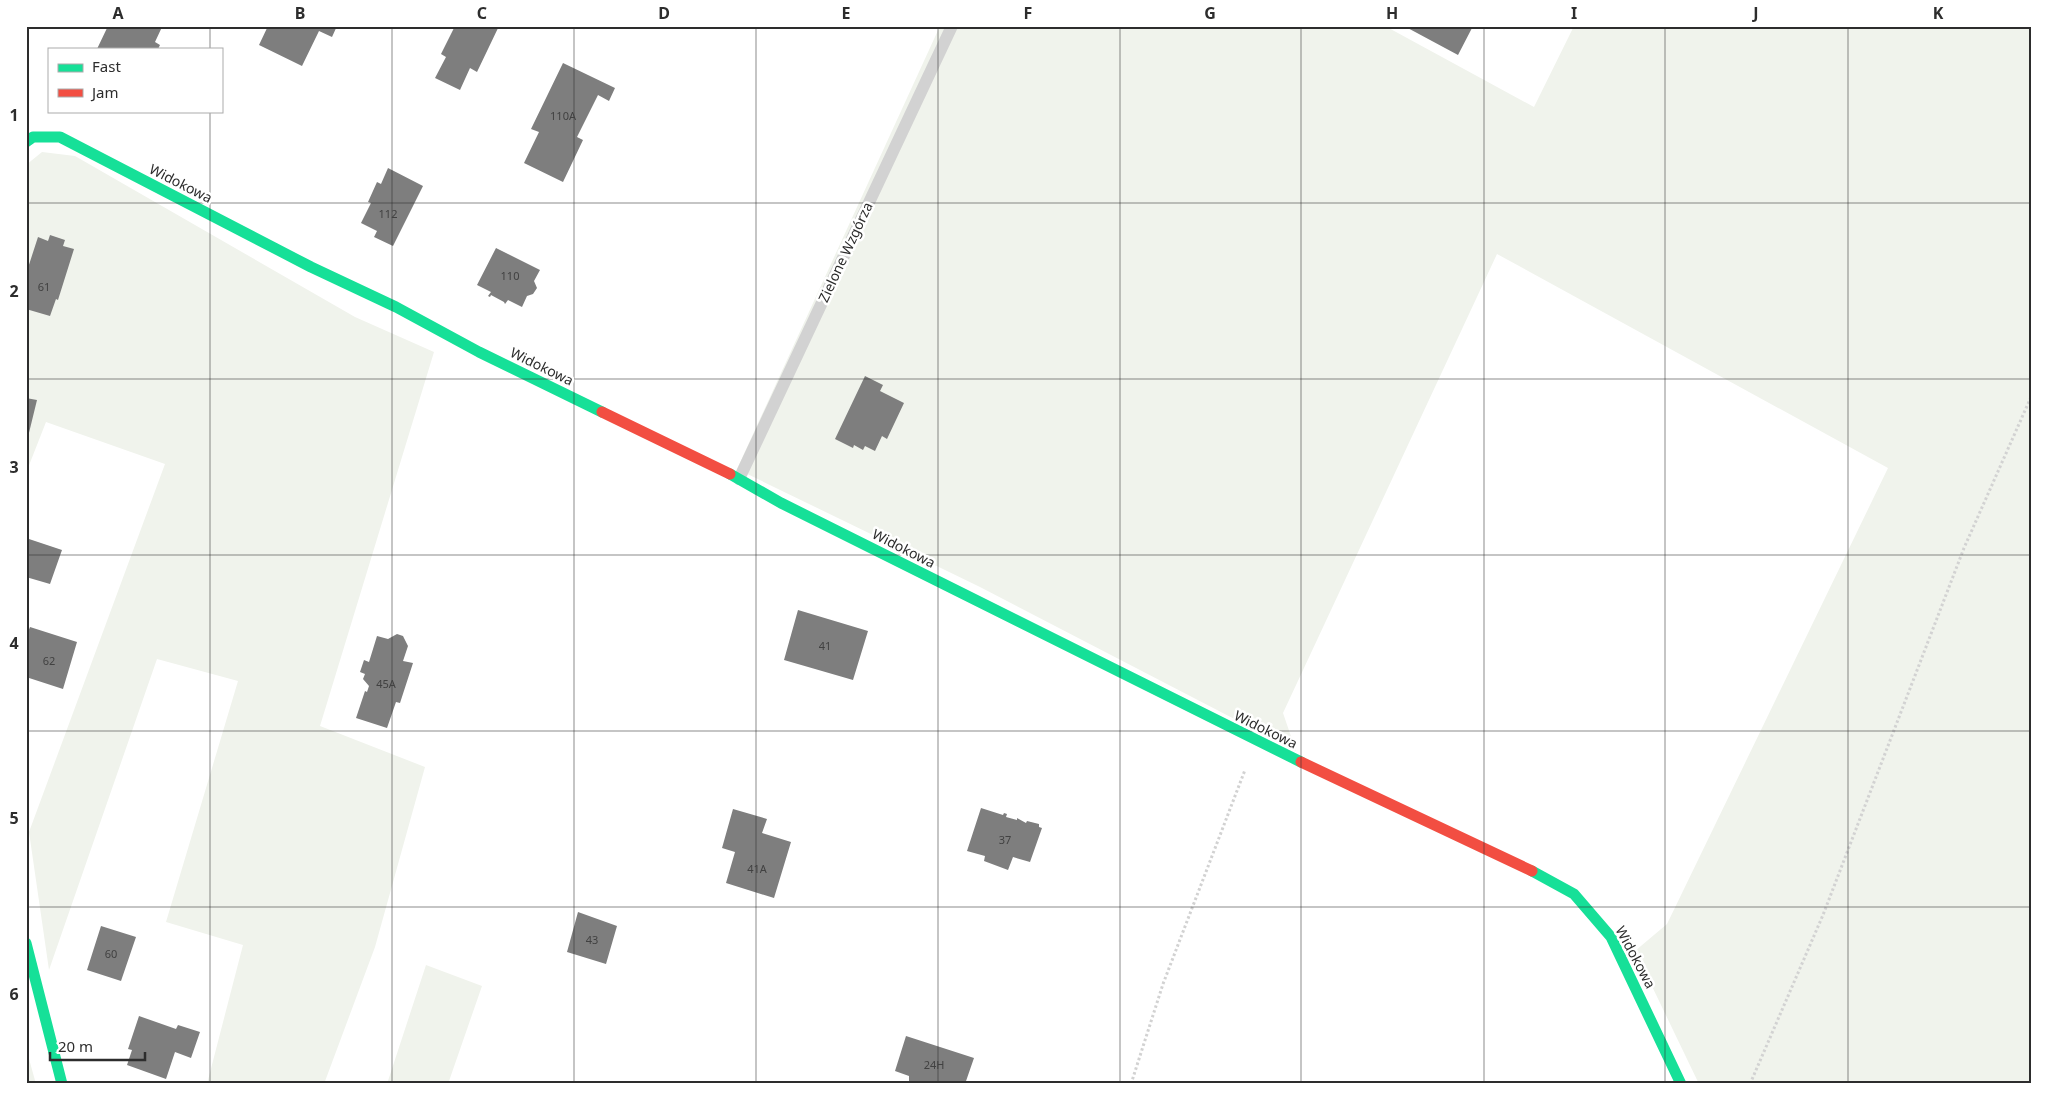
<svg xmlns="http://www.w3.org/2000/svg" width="2057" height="1110" font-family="'Noto Sans',sans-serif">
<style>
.green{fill:#f0f3ec}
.building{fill:#7e7e7e}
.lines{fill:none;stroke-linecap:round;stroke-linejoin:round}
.path{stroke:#d2d2d2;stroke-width:3;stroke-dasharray:2.5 2.5;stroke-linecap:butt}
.lane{stroke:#d2d2d2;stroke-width:12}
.fast{stroke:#16e098;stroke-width:11}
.jam{stroke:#f24e42;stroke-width:11}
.grid{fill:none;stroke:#2d2d2d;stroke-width:1;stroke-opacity:0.55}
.labels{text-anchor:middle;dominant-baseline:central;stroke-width:5;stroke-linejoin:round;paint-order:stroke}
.number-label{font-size:11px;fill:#414141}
.street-label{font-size:14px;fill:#2d2d2d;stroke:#fff}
.neatline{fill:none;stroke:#2d2d2d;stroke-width:2}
.grid-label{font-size:16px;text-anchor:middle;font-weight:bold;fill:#2d2d2d}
</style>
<rect width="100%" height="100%" fill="#fff"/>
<path class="green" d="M 940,26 L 1385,26 L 1534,107 L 1574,26 L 2031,26 L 2031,1084 L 1699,1084 L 1635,951 L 1667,924 L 1888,468 L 1497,254 L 1283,713 L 1296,751 L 980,587 L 737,469 Z
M 42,152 L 75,156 L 355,317 L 434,352 L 320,726 L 425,767 L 375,947 L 324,1084 L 207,1084 L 243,945 L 166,922 L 238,681 L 157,659 L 49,970 L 29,832 L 165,464 L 46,422 L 26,473 L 26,165 Z
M 426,965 L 482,986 L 448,1084 L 387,1084 Z
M 26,1048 L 36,1084 L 26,1084 Z"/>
<path class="building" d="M 108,26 L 161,26 L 162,27 L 155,42 L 160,45 L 158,49 L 97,49 Z
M 268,26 L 337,26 L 332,37 L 319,31 L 302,66 L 259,45 Z
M 455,26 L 499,26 L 477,72 L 470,68 L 460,90 L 435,78 L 446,57 L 441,54 Z
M 1404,26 L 1469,26 L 1472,28 L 1458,55 Z
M 563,63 L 615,88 L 609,101 L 598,95 L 577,137 L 583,140 L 563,182 L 524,163 L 539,132 L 531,129 Z
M 388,168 L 423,186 L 393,246 L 374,237 L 377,231 L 361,223 L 371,203 L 368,202 L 377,182 L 381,184 Z
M 50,235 L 65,240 L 63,246 L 74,249 L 58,300 L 56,299 L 50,316 L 26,309 L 26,274 L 38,237 L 48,241 Z
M 496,248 L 540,270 L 534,281 L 537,288 L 533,294 L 527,296 L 522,307 L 508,300 L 505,304 L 504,302 L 491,295 L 490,297 L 488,296 L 491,292 L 477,285 Z
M 865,376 L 883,385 L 880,391 L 904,403 L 887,439 L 882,436 L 875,451 L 865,446 L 863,450 L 854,445 L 853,448 L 835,439 Z
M 26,398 L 37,400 L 27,441 L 26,441 Z
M 26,538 L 62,550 L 50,584 L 26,577 Z
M 798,610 L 868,631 L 853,680 L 784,660 Z
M 30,627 L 77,642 L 63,689 L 26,677 L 26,637 Z
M 397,634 L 403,636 L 408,646 L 403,661 L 413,663 L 400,703 L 396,702 L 387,728 L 356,718 L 365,691 L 367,692 L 369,686 L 363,679 L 365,674 L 360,672 L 364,660 L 369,662 L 377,636 L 388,639 Z
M 981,808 L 1003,815 L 1004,813 L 1007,814 L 1006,817 L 1017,820 L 1017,818 L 1026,823 L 1027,821 L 1039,824 L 1039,827 L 1042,828 L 1030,862 L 1013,857 L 1008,870 L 984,861 L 985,856 L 967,851 Z
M 733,809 L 767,819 L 762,833 L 791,842 L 774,898 L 726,883 L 735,852 L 722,848 Z
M 578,912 L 617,926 L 606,964 L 567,952 Z
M 101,926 L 136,937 L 121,981 L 87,970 Z
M 139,1016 L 176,1029 L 178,1025 L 200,1032 L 191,1058 L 175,1052 L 166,1079 L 127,1065 L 132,1050 L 128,1049 Z
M 906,1036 L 974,1058 L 965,1084 L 917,1084 L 909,1081 L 909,1076 L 895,1071 Z"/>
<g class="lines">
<path class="path" d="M 1131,1084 L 1163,984 L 1245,770
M 1750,1084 L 1823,915 L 1964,548 L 2031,397"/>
<path class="lane" d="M 739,479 L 952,26"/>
<path class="fast" d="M 26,142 L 33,137 L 60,137 L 311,267 L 396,307 L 479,352 L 602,412
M 730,474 L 781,503 L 1301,762
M 1532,871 L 1574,894 L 1611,937 L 1681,1084
M 26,943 L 62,1084"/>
<path class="jam" d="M 602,412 L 730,474
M 1301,762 L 1532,871"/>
</g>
<path class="grid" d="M 210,26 L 210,49M 392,26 L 392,1084M 574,26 L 574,1084M 756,26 L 756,1084M 938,26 L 938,1084M 1120,26 L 1120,1084M 1301,26 L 1301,1084M 1484,26 L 1484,1084M 1665,26 L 1665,1084M 1848,26 L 1848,1084M 210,111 L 210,1084M 26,203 L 2031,203M 26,379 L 2031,379M 26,555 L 2031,555M 26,731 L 2031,731M 26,907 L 2031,907"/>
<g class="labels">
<g class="number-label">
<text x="563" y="115">110A</text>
<text x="388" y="213">112</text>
<text x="510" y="275">110</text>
<text x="44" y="286">61</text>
<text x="825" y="645">41</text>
<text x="49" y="660">62</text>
<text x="386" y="683">45A</text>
<text x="1005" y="839">37</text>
<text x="757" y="868">41A</text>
<text x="592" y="939">43</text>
<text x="111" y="953">60</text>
<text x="934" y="1064">24H</text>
</g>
<g class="street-label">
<text transform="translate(181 183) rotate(27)">Widokowa</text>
<text transform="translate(845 252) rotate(-65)">Zielone Wzgórza</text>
<text transform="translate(542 366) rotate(26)">Widokowa</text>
<text transform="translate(904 548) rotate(27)">Widokowa</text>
<text transform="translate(1266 729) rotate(26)">Widokowa</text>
<text transform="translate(1636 957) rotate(62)">Widokowa</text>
</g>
</g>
<rect width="2057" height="1110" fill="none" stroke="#ffffff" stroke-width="55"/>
<rect x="48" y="48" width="175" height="65" fill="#ffffff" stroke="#ababab"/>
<rect x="58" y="64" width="25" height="8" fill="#16e098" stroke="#ababab"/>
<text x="92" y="72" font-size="15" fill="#2d2d2d">Fast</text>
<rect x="58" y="89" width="25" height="8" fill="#f24e42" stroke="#ababab"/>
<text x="92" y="98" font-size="15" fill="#2d2d2d">Jam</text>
<path d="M50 1052v8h95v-8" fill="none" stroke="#2d2d2d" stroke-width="2.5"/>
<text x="58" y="1052" font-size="15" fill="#2d2d2d" stroke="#ffffff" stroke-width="4" paint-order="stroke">20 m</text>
<rect x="28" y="28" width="2002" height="1054" class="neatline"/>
<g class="grid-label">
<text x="118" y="19">A</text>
<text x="300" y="19">B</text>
<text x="482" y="19">C</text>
<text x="664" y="19">D</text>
<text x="846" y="19">E</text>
<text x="1028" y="19">F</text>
<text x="1210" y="19">G</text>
<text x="1392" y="19">H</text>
<text x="1574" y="19">I</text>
<text x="1756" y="19">J</text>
<text x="1938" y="19">K</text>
<text x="14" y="121">1</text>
<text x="14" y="297">2</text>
<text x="14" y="473">3</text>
<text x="14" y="649">4</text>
<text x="14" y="824">5</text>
<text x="14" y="1000">6</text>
</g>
</svg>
